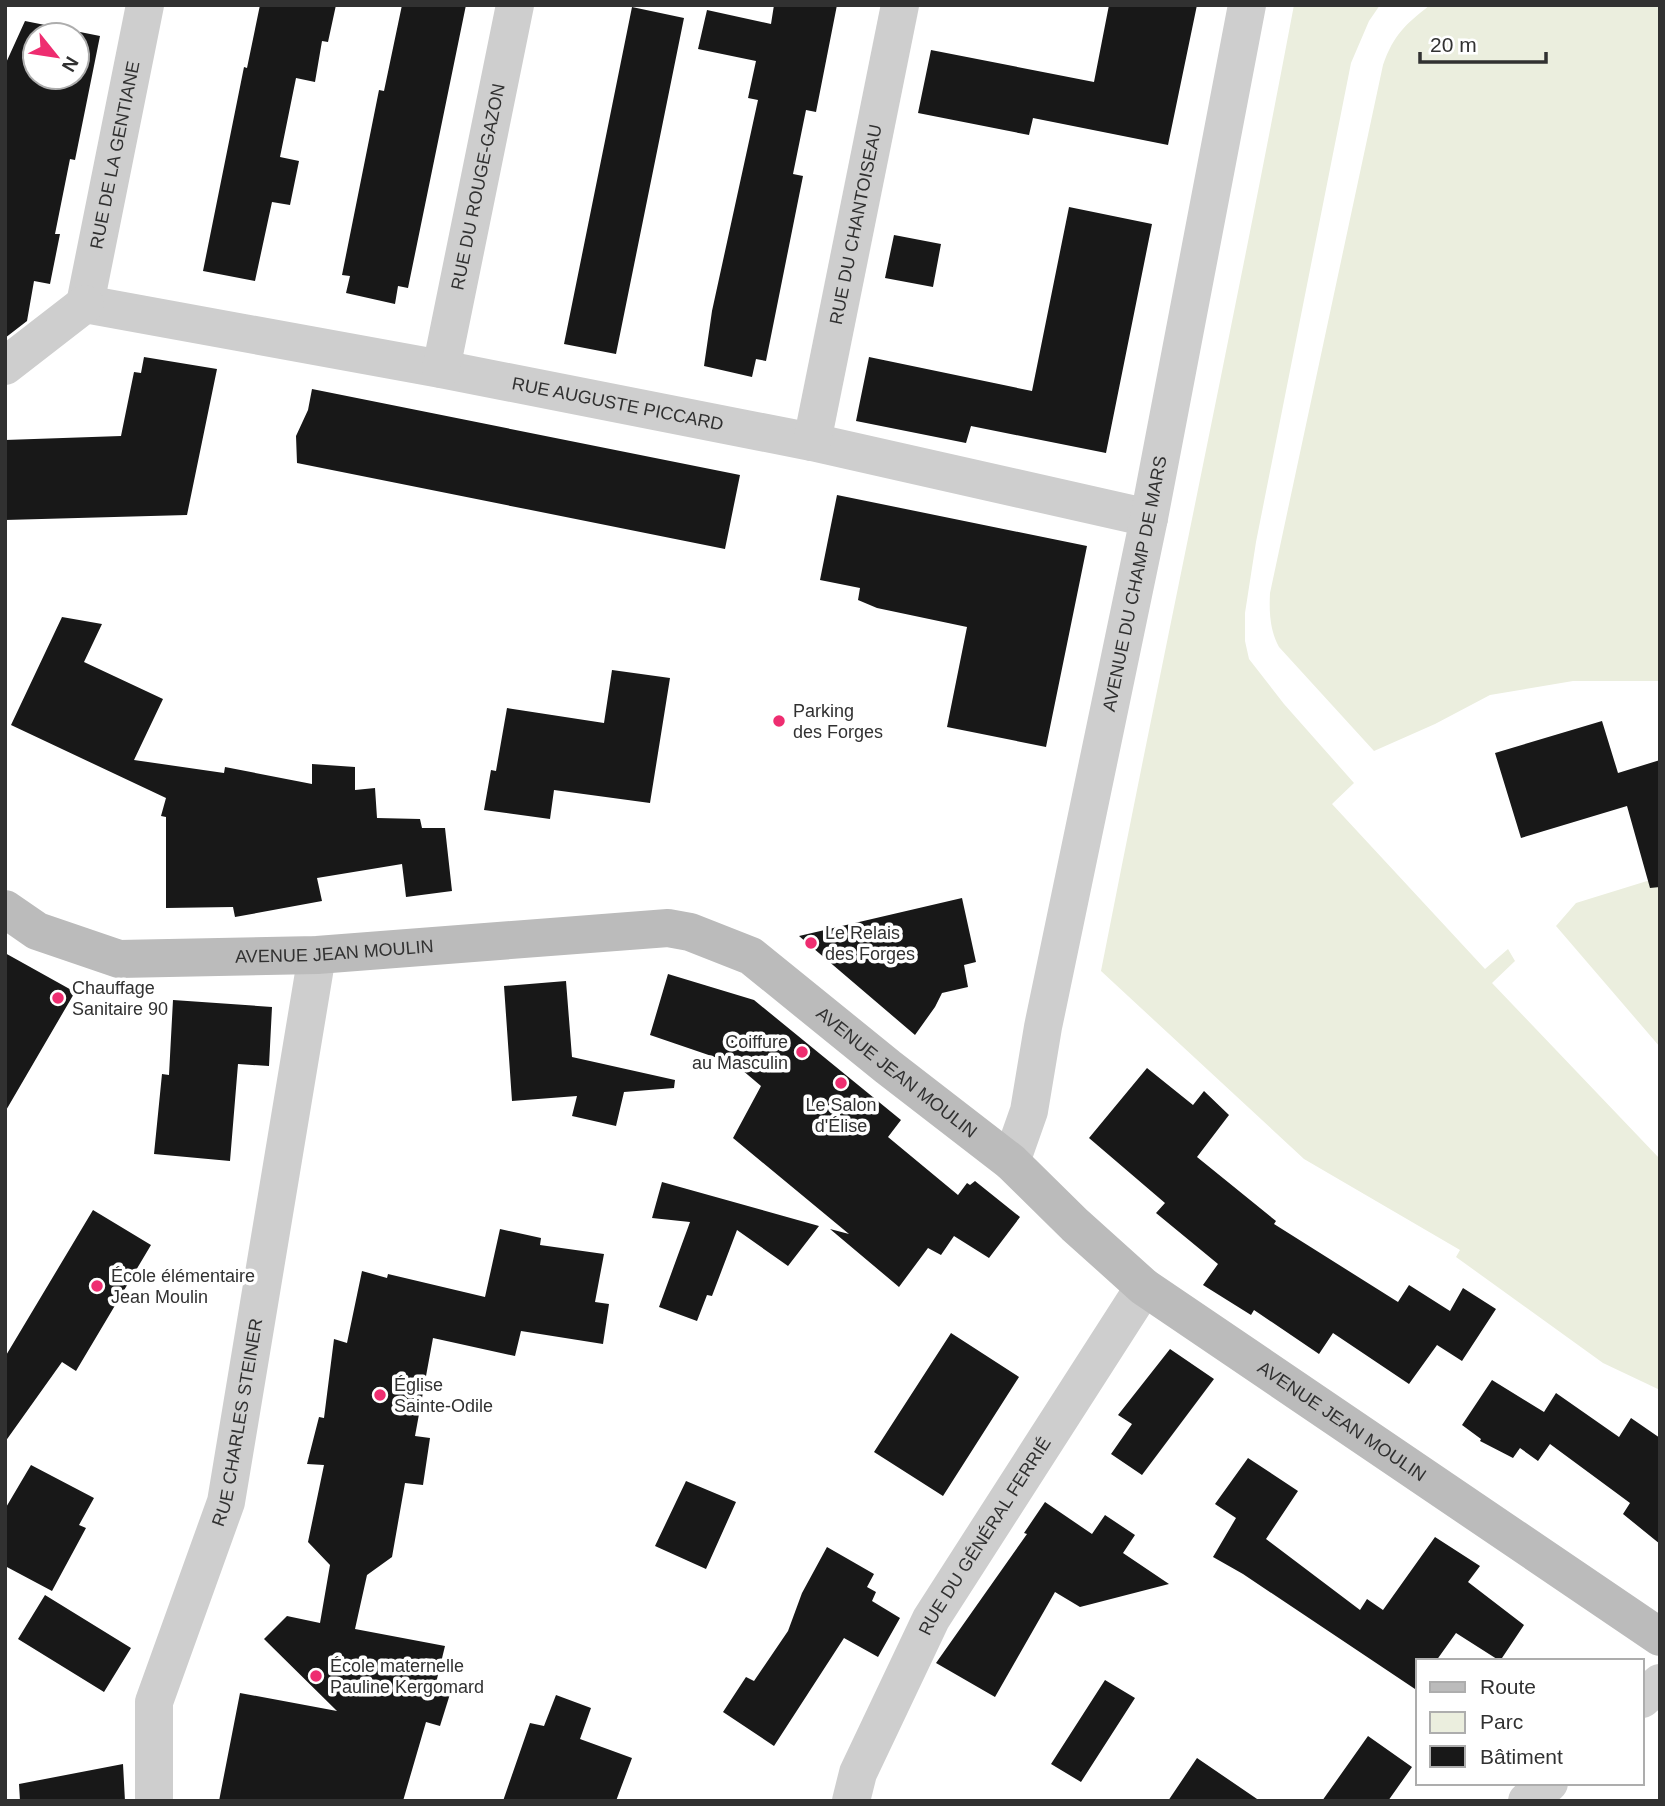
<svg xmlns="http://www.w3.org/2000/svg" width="1665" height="1806" font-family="Arial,sans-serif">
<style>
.green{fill:#ebeede}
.building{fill:#181818;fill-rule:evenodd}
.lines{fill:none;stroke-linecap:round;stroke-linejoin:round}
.minor{stroke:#cecece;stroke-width:38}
.secondary{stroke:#bbb;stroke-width:38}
.poi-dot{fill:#ee2d70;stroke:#fff;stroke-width:2.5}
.labels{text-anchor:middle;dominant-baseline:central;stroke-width:7;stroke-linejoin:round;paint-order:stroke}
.street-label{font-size:18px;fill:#313131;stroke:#fff}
.poi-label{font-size:18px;fill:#313131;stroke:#fff;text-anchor:start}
</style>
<rect width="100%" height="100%" fill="#fff"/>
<path class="green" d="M 1294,5 L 1380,5 L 1369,21 L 1351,63 L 1256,542 L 1245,613 L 1245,641 L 1249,659 L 1284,704 L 1354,783 L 1332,804 L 1485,969 L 1508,949 L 1515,961 L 1492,983 L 1660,1159 L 1660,1390 L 1603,1363 L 1456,1257 L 1460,1250 L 1304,1159 L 1101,971 C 1164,649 1233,328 1294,5 Z
M 1430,5 L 1660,5 L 1660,681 L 1573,681 L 1490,695 L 1435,724 L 1374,751 L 1279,647 C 1270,630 1269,613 1270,593 L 1383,65 C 1394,34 1405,25 1430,5 Z
M 1660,877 L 1660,1047 L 1556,926 L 1576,903 Z"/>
<path class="building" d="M 260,5 L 336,5 L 328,42 L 322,41 L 315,82 L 296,78 L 280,157 L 299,161 L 290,205 L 272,202 L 255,281 L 203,271 L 244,67 L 247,68 Z
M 402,5 L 466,5 L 408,288 L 398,286 L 395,304 L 346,293 L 350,276 L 342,275 L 379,90 L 384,91 Z
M 774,5 L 837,5 L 816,112 L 806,110 L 793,174 L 803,176 L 766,361 L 756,359 L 752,377 L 704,366 L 712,311 L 758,100 L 748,98 L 756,61 L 698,49 L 707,10 L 771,24 Z
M 1109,5 L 1197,5 L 1168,145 L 1033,118 L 1029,135 L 918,113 L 931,50 L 1094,82 Z
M 632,7 L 684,18 L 616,354 L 564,344 Z
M 25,21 L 100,36 L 75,160 L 70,159 L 55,234 L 60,234 L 50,284 L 34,281 L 27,321 L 5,338 L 5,65 ZM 35,35 L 77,35 L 77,77 L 35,77 Z
M 1069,207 L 1152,224 L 1106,453 L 971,426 L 966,443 L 856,421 L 869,357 L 1032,391 Z
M 894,235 L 941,244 L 933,287 L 885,278 Z
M 144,357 L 217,369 L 187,515 L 5,520 L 5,440 L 121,436 L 134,372 L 141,373 Z
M 312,389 L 740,475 L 725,549 L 297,463 L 296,436 L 308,410 Z
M 837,495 L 1087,546 L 1046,747 L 947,727 L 967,627 L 877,608 L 858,600 L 860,588 L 820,580 Z
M 62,617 L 102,624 L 84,662 L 163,699 L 134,760 L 224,773 L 225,767 L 312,784 L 312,764 L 355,767 L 355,790 L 375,788 L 377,818 L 420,819 L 422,828 L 445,828 L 452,891 L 406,897 L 402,864 L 317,878 L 322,901 L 235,917 L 233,907 L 166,908 L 166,817 L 161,816 L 166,798 L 11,725 Z
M 612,670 L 670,678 L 650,803 L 554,790 L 550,819 L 484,810 L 491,770 L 496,771 L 507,708 L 604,723 Z
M 1602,721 L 1618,773 L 1660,760 L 1660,887 L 1650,888 L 1627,806 L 1521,838 L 1495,753 Z
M 962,898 L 976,962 L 964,965 L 968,987 L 942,993 L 935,1007 L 915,1035 L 799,936 Z
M 5,953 L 75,992 L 5,1112 Z
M 668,974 L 754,1000 L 901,1120 L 888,1137 L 958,1195 L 967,1183 L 970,1185 L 975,1181 L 1020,1217 L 989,1258 L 954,1236 L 941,1255 L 928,1248 L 899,1287 L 830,1229 L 849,1234 L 733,1138 L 761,1086 L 735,1064 L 650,1035 Z
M 566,981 L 572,1057 L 675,1080 L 674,1088 L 624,1092 L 616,1126 L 572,1116 L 577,1096 L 512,1101 L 504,986 Z
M 173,1000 L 272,1007 L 269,1066 L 238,1064 L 230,1161 L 154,1154 L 162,1074 L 169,1075 Z
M 1147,1068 L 1193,1105 L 1204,1091 L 1229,1115 L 1197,1157 L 1276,1221 L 1274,1224 L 1398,1302 L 1409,1285 L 1450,1311 L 1463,1288 L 1496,1309 L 1462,1361 L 1437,1345 L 1409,1384 L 1333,1333 L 1319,1354 L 1254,1310 L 1251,1315 L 1203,1285 L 1218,1264 L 1156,1213 L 1165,1203 L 1089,1138 Z
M 662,1182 L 687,1189 L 819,1226 L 788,1266 L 737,1230 L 712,1296 L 707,1295 L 697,1321 L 659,1307 L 690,1222 L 652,1218 Z
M 93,1210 L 151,1245 L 76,1371 L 62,1362 L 5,1442 L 5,1357 Z
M 500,1229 L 541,1238 L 540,1245 L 604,1254 L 595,1302 L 609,1304 L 603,1344 L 521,1331 L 515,1356 L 433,1338 L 415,1436 L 430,1438 L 423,1485 L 405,1483 L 392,1557 L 367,1575 L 355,1629 L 445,1646 L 435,1687 L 450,1694 L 440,1726 L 426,1722 L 403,1801 L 219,1801 L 240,1693 L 337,1711 L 264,1639 L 287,1616 L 320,1623 L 330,1565 L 308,1542 L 324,1465 L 307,1464 L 319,1417 L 324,1418 L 334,1339 L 347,1343 L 362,1271 L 387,1278 L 388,1274 L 485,1297 Z
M 951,1333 L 1019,1377 L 943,1496 L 874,1452 Z
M 1170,1349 L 1214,1379 L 1142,1475 L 1111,1454 L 1132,1424 L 1118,1415 Z
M 1492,1380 L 1544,1412 L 1556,1393 L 1619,1437 L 1631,1418 L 1660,1438 L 1660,1544 L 1623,1514 L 1630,1503 L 1550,1444 L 1538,1461 L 1520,1448 L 1513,1458 L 1480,1441 L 1481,1439 L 1462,1425 Z
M 1248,1458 L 1298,1491 L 1266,1539 L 1360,1610 L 1367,1599 L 1383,1610 L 1435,1537 L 1480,1566 L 1468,1582 L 1524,1625 L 1500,1661 L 1456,1633 L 1436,1661 L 1418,1661 L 1418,1691 L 1243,1574 L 1213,1557 L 1236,1518 L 1215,1504 Z
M 31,1465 L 94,1498 L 79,1525 L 86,1528 L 52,1591 L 5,1566 L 5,1509 Z
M 686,1481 L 736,1502 L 706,1569 L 655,1546 Z
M 1045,1502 L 1092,1534 L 1105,1515 L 1135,1535 L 1123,1553 L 1169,1584 L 1080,1607 L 1055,1592 L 995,1697 L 936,1663 L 1027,1534 L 1024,1533 Z
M 827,1547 L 874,1574 L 867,1587 L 876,1592 L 872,1601 L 900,1618 L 878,1657 L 844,1638 L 774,1746 L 723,1712 L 746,1677 L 754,1681 L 788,1631 L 802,1593 Z
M 45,1595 L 131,1648 L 104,1692 L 18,1639 Z
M 1105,1680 L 1135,1698 L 1081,1782 L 1051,1764 Z
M 556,1695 L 591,1708 L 580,1739 L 632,1758 L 616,1801 L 503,1801 L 530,1723 L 544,1726 Z
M 1368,1736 L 1412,1767 L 1388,1801 L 1322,1801 Z
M 1197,1758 L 1260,1801 L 1168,1801 Z
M 123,1764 L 125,1801 L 20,1801 L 19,1784 Z"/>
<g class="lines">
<g class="minor">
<path id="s1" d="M 85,304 L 441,369 L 812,442 L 1149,518"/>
<path id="s2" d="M 85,304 L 145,5"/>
<path d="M 5,366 L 85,304"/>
<path id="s3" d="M 441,369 L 515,5"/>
<path id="s4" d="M 812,442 L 900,5"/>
<path id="s5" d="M 1011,1162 L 1029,1111 L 1043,1027 L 1149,518 L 1247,5"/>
<path d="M 1642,1699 L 1660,1683"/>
<path id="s6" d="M 154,1801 L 154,1702 L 226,1502 L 317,955"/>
<path id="s7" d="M 851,1801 L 858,1773 L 931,1619 L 1144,1287"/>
<path d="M 1527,1801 L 1549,1783"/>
</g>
<path class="secondary" id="s8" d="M 5,909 L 37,931 L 119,959 L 317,955 L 668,928 L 690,932 L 751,956 L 888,1067 L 1011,1162 L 1075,1225 L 1144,1287 L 1660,1637"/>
</g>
<g class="poi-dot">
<circle cx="779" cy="721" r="7"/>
<circle cx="811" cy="943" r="7"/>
<circle cx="58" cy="998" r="7"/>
<circle cx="802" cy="1052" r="7"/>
<circle cx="841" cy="1083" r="7"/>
<circle cx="97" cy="1286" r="7"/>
<circle cx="380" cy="1395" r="7"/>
<circle cx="316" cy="1676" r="7"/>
</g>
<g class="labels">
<g class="street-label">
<text stroke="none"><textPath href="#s2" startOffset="152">RUE DE LA GENTIANE</textPath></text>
<text stroke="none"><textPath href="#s3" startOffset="186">RUE DU ROUGE-GAZON</textPath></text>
<text stroke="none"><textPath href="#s4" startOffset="222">RUE DU CHANTOISEAU</textPath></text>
<text stroke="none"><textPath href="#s1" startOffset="542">RUE AUGUSTE PICCARD</textPath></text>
<text stroke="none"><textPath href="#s5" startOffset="592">AVENUE DU CHAMP DE MARS</textPath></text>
<text stroke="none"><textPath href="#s8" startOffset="341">AVENUE JEAN MOULIN</textPath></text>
<text stroke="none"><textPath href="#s8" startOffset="950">AVENUE JEAN MOULIN</textPath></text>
<text stroke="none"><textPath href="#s8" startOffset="1517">AVENUE JEAN MOULIN</textPath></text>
<text stroke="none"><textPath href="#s6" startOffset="392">RUE CHARLES STEINER</textPath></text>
<text stroke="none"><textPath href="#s7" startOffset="298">RUE DU GÉNÉRAL FERRIÉ</textPath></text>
</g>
<g class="poi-label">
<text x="793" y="711">Parking<tspan x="793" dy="21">des Forges</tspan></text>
<text x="825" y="933">Le Relais<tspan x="825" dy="21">des Forges</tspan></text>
<text x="72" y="988">Chauffage<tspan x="72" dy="21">Sanitaire 90</tspan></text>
<text x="788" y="1042" text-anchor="end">Coiffure<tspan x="788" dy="21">au Masculin</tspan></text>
<text x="841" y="1105" text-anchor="middle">Le Salon<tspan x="841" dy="21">d'Élise</tspan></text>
<text x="111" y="1276">École élémentaire<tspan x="111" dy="21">Jean Moulin</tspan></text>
<text x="394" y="1385">Église<tspan x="394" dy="21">Sainte-Odile</tspan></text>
<text x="330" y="1666">École maternelle<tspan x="330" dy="21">Pauline Kergomard</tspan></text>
</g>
</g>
<rect width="1665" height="1806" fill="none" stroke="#313131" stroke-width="14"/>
<rect x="1416" y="1659" width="228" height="126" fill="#ffffff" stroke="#adadad" stroke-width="2"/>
<rect x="1430" y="1682" width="35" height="10" fill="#bbbbbb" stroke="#adadad" stroke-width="2"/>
<text x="1480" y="1694" font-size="21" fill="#313131">Route</text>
<rect x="1430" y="1712" width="35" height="21" fill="#ebeede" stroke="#adadad" stroke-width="2"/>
<text x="1480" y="1729" font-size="21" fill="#313131">Parc</text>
<rect x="1430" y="1746" width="35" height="21" fill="#181818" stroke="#adadad" stroke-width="2"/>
<text x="1480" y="1764" font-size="21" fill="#313131">Bâtiment</text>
<g transform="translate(56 56) rotate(120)"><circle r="33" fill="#ffffff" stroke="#adadad" stroke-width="2"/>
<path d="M0-5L12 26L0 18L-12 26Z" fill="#ee2d70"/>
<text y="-10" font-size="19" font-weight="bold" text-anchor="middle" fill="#313131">N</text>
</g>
<path d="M1420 52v10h126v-10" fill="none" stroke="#313131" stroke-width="3.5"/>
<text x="1430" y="52" font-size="21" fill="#313131" stroke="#ffffff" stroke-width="5" paint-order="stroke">20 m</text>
</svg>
